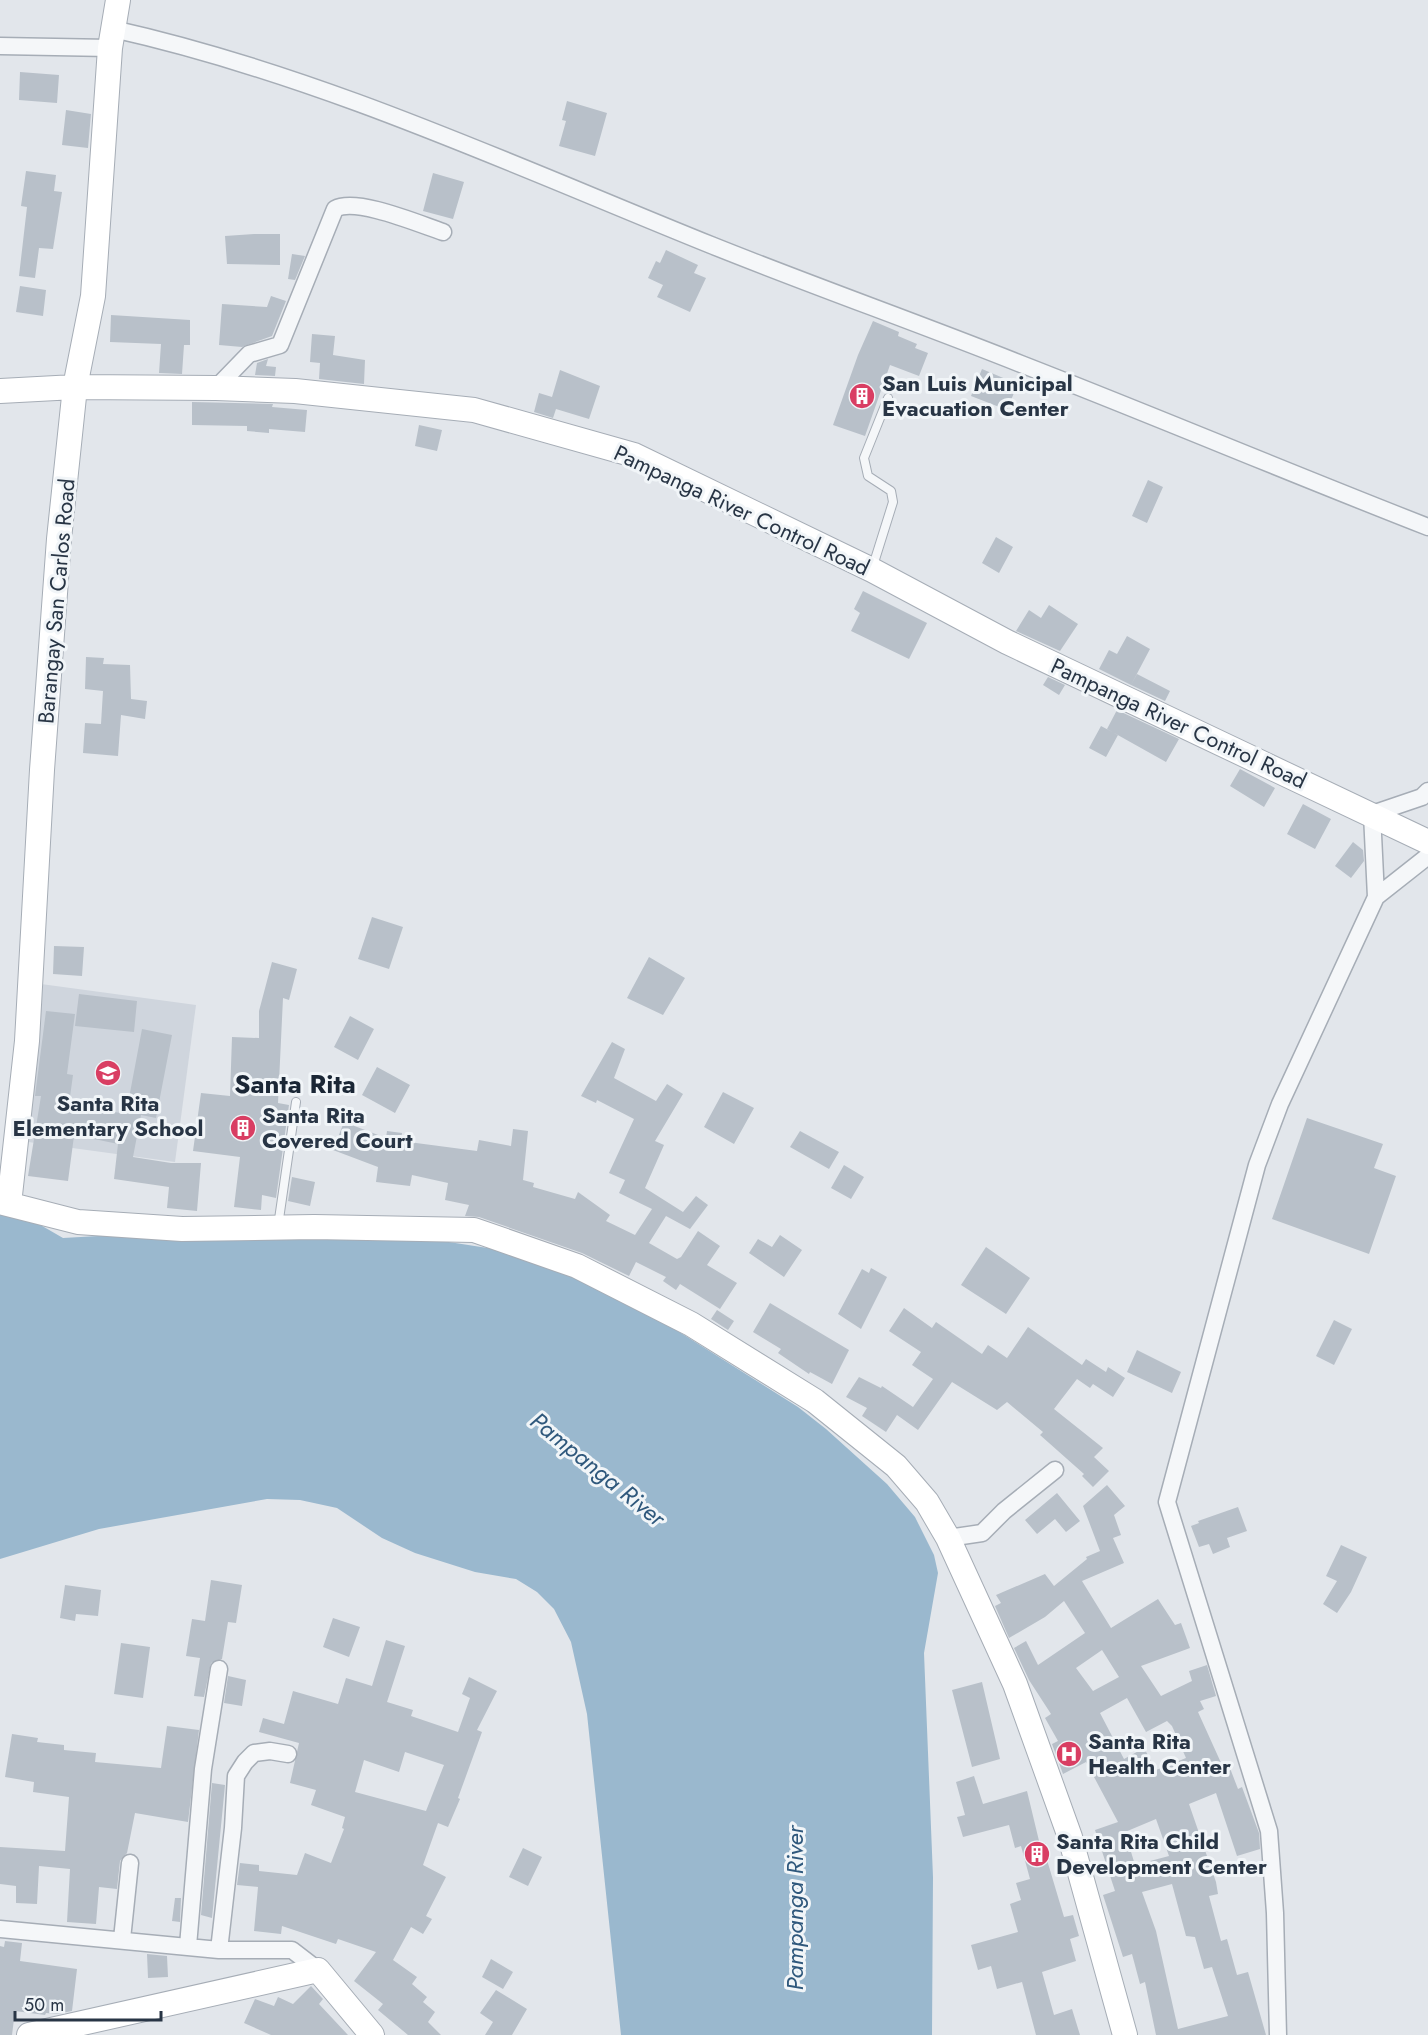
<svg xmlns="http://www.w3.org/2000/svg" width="1428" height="2035" font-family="Jost,sans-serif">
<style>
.built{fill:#cfd5dd}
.water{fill:#9ab8ce}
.building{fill:#b8c0c9;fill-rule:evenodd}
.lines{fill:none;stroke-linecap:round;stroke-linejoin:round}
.lane-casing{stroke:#a6adb6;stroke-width:10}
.street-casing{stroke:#a6adb6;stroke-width:19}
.secondary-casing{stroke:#a6adb6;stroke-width:26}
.lane{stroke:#f5f7f9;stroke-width:8}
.street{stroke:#f5f7f9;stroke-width:16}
.secondary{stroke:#fff;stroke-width:24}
.labels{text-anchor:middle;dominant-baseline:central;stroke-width:6;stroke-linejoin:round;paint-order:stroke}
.poi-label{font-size:22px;font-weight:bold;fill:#283545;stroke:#f1f5f8;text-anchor:start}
.street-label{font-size:22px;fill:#283545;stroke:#f1f5f8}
.water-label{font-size:24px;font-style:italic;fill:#2f587c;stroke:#f1f5f8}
.quarter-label{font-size:26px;font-weight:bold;fill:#1a2635;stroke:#f1f5f8}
</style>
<rect width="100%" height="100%" fill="#e2e6eb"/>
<path class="built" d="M 41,984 L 196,1005 L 175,1162 L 21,1141 Z"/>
<path class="water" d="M 0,1208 L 37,1223 L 63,1238 L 116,1235 L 423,1238 L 494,1249 L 587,1281 L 643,1309 L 798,1407 L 826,1429 L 887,1484 L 915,1517 L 934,1555 L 938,1573 L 924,1653 L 933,1877 L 932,2035 L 621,2035 L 587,1714 L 571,1642 L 554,1609 L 537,1592 L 516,1579 L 475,1572 L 415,1553 L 382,1538 L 337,1508 L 300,1500 L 267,1499 L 99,1529 L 0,1559 Z"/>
<path class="building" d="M 20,72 L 59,75 L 57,103 L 19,100 Z
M 567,101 L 607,113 L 595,156 L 559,146 L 566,121 L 562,120 Z
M 66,110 L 91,114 L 88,148 L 62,145 Z
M 26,171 L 56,175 L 54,191 L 62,192 L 53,249 L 39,248 L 35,278 L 19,276 L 27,207 L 21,206 Z
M 433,173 L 464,182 L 453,219 L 423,211 Z
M 254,234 L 280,234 L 280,265 L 227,264 L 225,236 Z
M 666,250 L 698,265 L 694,273 L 706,278 L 690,312 L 657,297 L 663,285 L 648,278 L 656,261 L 660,263 Z
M 292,254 L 305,256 L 295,280 L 288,279 Z
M 20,286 L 46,290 L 43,316 L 16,312 Z
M 271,296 L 286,301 L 272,336 L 242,347 L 219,345 L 222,304 L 267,307 Z
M 111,315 L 190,320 L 190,345 L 184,345 L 182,374 L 159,373 L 161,344 L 110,342 Z
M 873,321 L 899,332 L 898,336 L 917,344 L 915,348 L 928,353 L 919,376 L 890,365 L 865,436 L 833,425 L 858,355 Z
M 312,334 L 335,336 L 333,355 L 365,360 L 364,384 L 319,379 L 320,363 L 310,362 Z
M 268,359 L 266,366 L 276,367 L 275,376 L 255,375 L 257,363 Z
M 982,369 L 1008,380 L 1007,384 L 1016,388 L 1007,410 L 971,396 Z
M 560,370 L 600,386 L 589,419 L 556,409 L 553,418 L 534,412 L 539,393 L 552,397 Z
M 192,402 L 273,404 L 272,407 L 307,410 L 305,432 L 269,429 L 269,433 L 247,431 L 247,426 L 192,425 Z
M 419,425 L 442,430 L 437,451 L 415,446 Z
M 1148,480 L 1163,487 L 1147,523 L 1132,516 Z
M 996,537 L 1013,547 L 999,573 L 982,563 Z
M 863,591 L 927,623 L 909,659 L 851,631 L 860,613 L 854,609 Z
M 1049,605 L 1078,624 L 1060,651 L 1016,631 L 1029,610 L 1041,618 Z
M 1127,636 L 1150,649 L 1131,685 L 1099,669 L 1109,650 L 1117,654 Z
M 86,657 L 104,658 L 103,664 L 130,665 L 131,699 L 147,701 L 145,719 L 121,715 L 118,756 L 83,753 L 85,723 L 101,724 L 103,691 L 85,689 Z
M 1137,674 L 1170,691 L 1165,701 L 1131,685 Z
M 1048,677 L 1065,685 L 1059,695 L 1043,685 Z
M 1117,710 L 1179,739 L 1166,762 L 1107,729 Z
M 1101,726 L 1118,735 L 1106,757 L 1089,748 Z
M 1240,769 L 1275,788 L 1264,807 L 1230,786 Z
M 1303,804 L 1331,819 L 1315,849 L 1287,834 Z
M 1353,842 L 1363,850 L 1364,861 L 1351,878 L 1335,866 Z
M 372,917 L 403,927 L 389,969 L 358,959 Z
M 54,946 L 84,947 L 82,976 L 53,974 Z
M 649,957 L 685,978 L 663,1015 L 627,998 Z
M 272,962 L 297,969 L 289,1000 L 283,998 L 278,1103 L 289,1105 L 276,1198 L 262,1195 L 261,1210 L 234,1207 L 240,1157 L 193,1151 L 201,1093 L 230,1096 L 232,1037 L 259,1038 L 259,1011 Z
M 79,994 L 137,1001 L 134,1032 L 75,1026 Z
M 46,1011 L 75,1014 L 67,1074 L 73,1075 L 69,1104 L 126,1114 L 142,1029 L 172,1035 L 156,1118 L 141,1115 L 133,1157 L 171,1163 L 201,1163 L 197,1211 L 167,1208 L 169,1187 L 114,1179 L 118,1144 L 99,1140 L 74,1136 L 68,1181 L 28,1176 L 41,1096 L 35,1096 Z
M 350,1016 L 374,1029 L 358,1060 L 334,1047 Z
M 612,1042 L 625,1049 L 614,1078 L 656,1101 L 667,1084 L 683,1094 L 655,1141 L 664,1145 L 645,1188 L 683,1212 L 696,1196 L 708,1205 L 690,1229 L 666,1216 L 649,1243 L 677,1259 L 681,1257 L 698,1231 L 720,1246 L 707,1265 L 737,1283 L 720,1309 L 680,1284 L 676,1290 L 663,1281 L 666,1277 L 636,1262 L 629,1276 L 582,1253 L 479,1217 L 465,1216 L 469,1205 L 445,1200 L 448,1183 L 412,1175 L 410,1186 L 376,1182 L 378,1167 L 333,1150 L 344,1122 L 386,1138 L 387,1131 L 402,1133 L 401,1141 L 477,1151 L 479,1140 L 511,1146 L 513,1129 L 528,1131 L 523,1180 L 534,1183 L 533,1187 L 575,1199 L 578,1192 L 610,1215 L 606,1221 L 635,1235 L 652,1209 L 619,1193 L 625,1180 L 609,1173 L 634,1119 L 597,1100 L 596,1103 L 581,1096 Z
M 377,1067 L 410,1085 L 395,1113 L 362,1095 Z
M 723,1092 L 754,1108 L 734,1144 L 704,1127 Z
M 1307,1118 L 1383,1144 L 1374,1168 L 1396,1176 L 1369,1254 L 1272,1219 Z
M 800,1131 L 839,1152 L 829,1169 L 790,1147 Z
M 844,1165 L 864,1177 L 851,1199 L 831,1188 Z
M 292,1177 L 315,1182 L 310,1206 L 288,1201 Z
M 780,1235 L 802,1250 L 784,1277 L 749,1253 L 758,1239 L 772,1247 Z
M 986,1247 L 1030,1278 L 1006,1314 L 961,1285 Z
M 871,1268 L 887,1277 L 861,1329 L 838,1314 L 862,1269 L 869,1273 Z
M 770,1303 L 849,1350 L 832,1384 L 810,1372 L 809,1374 L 778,1353 L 781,1349 L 753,1332 Z
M 904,1308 L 932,1328 L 936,1322 L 982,1354 L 988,1345 L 1007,1358 L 1028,1327 L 1082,1365 L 1086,1359 L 1106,1372 L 1108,1367 L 1125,1378 L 1113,1397 L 1093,1384 L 1090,1388 L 1077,1379 L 1054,1409 L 1103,1448 L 1094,1457 L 1109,1471 L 1093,1487 L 1082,1476 L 1084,1474 L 1040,1435 L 1043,1432 L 1007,1402 L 997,1410 L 952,1382 L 918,1430 L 897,1415 L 886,1432 L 862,1416 L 867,1408 L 846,1397 L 859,1377 L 881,1388 L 882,1386 L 913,1407 L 933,1379 L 912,1365 L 921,1352 L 889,1331 Z
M 717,1310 L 734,1321 L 728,1330 L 711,1319 Z
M 1334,1320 L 1352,1329 L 1334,1365 L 1316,1356 Z
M 1137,1350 L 1181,1372 L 1172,1393 L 1127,1372 Z
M 1107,1485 L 1125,1506 L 1114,1515 L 1121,1535 L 1113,1538 L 1124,1563 L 1082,1581 L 1111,1628 L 1158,1599 L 1175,1625 L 1181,1623 L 1190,1648 L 1141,1666 L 1161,1696 L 1192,1681 L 1189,1671 L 1207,1665 L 1216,1696 L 1200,1701 L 1204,1709 L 1198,1712 L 1222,1765 L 1228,1763 L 1238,1789 L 1242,1787 L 1259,1833 L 1260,1849 L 1237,1856 L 1216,1793 L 1189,1804 L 1216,1882 L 1218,1894 L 1209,1896 L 1221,1941 L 1227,1939 L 1237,1975 L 1248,1972 L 1266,2035 L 1156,2035 L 1145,1982 L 1140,1984 L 1132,1954 L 1123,1957 L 1103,1895 L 1115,1891 L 1095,1830 L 1118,1822 L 1086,1762 L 1063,1774 L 1052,1744 L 1058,1741 L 1045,1718 L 1051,1714 L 1029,1680 L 1014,1648 L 1026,1641 L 1038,1665 L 1085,1633 L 1064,1601 L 1045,1617 L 1009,1638 L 995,1606 L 1001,1603 L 996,1595 L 1045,1574 L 1054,1586 L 1087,1559 L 1086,1557 L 1100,1551 L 1083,1506 ZM 1102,1650 L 1119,1677 L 1093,1691 L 1076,1668 ZM 1127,1698 L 1146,1732 L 1167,1721 L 1172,1726 L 1186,1758 L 1156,1770 L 1144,1748 L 1124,1759 L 1100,1713 ZM 1156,1819 L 1169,1856 L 1135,1865 L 1125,1832 ZM 1172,1884 L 1186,1936 L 1195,1937 L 1204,1969 L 1212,1967 L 1228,2016 L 1178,2029 L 1156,1931 L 1142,1892 Z
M 1057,1493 L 1080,1521 L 1066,1532 L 1055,1519 L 1037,1534 L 1025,1520 Z
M 1238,1507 L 1247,1531 L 1227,1538 L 1230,1547 L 1213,1554 L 1209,1544 L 1199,1547 L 1191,1526 L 1199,1523 L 1198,1521 Z
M 1341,1545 L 1367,1557 L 1351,1592 L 1337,1613 L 1323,1604 L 1337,1581 L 1326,1576 Z
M 211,1580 L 242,1585 L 236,1623 L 228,1622 L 222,1659 L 211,1663 L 204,1697 L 194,1696 L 200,1658 L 186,1656 L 192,1619 L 205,1621 Z
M 65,1585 L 101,1590 L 98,1616 L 76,1614 L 75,1621 L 60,1618 Z
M 333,1618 L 360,1627 L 349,1657 L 323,1647 Z
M 386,1640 L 405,1646 L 387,1702 L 413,1710 L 411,1716 L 458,1732 L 470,1698 L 462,1694 L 469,1677 L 497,1691 L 477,1730 L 482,1732 L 458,1798 L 460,1799 L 448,1827 L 438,1823 L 423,1865 L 446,1877 L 426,1916 L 432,1919 L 423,1934 L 411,1927 L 393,1960 L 417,1977 L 412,1984 L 427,1997 L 423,2002 L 435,2012 L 428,2022 L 441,2035 L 408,2035 L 378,2010 L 383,2004 L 354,1981 L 376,1952 L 338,1939 L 336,1944 L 282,1926 L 281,1934 L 254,1931 L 258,1887 L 237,1885 L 240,1863 L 259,1865 L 259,1871 L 297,1875 L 305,1853 L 331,1863 L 344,1829 L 342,1828 L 345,1817 L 311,1805 L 316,1790 L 290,1783 L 299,1743 L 259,1732 L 263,1718 L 284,1724 L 293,1691 L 338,1704 L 346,1678 L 372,1686 ZM 405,1752 L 444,1765 L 426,1811 L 355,1792 L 364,1760 L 399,1772 Z
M 121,1643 L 150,1647 L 143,1698 L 114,1694 Z
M 228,1676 L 246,1680 L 242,1706 L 224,1703 Z
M 982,1682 L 1000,1759 L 972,1767 L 952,1690 Z
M 167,1726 L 199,1730 L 188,1822 L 135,1813 L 127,1853 L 120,1861 L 117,1889 L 99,1887 L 96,1924 L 67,1922 L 70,1869 L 39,1866 L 37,1904 L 16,1903 L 16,1886 L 0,1884 L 0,1847 L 65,1851 L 69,1797 L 33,1792 L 34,1782 L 5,1777 L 12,1734 L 38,1738 L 37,1742 L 64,1745 L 64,1750 L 96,1753 L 95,1762 L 161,1768 Z
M 974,1776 L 983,1804 L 1027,1791 L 1040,1845 L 1045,1843 L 1050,1859 L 1047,1860 L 1064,1917 L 1073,1915 L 1079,1936 L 1070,1939 L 1076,1961 L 1042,1972 L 1054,2015 L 1072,2009 L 1080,2035 L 1036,2035 L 1022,1982 L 997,1989 L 991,1966 L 978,1970 L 971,1945 L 1018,1932 L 1010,1904 L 1021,1900 L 1016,1883 L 1030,1879 L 1021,1846 L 1015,1848 L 1009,1825 L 963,1837 L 957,1817 L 965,1815 L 956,1782 Z
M 212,1783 L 225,1785 L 212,1918 L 201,1915 Z
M 523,1848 L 542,1857 L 528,1886 L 509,1877 Z
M 175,1898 L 181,1898 L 180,1922 L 172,1921 Z
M 5,1941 L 22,1943 L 20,1961 L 77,1969 L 72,2011 L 57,2014 L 46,2013 L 45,2015 L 15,2011 L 12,2035 L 0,2035 L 0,1946 L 4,1947 Z
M 147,1954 L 167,1956 L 168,1977 L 148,1978 Z
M 491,1959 L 513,1972 L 503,1989 L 482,1977 Z
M 311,1986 L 323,1999 L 319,2004 L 348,2035 L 271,2035 L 244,2023 L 255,1999 L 274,2006 L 278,1997 L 293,2004 Z
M 496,1990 L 527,2009 L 512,2035 L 485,2035 L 493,2022 L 480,2013 Z"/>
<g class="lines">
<g class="lane-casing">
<path id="lane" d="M 872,569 L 893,502 L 891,491 L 868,476 L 864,458 L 888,398
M 278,1226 L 296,1102"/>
</g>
<g class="street-casing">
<path id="street" d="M 113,29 C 319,75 515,166 711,245 C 813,286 918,323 1021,364 C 1157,417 1292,474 1428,527
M 0,46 L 110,48
M 216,388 L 249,354 L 280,345 L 335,209 C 356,197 419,224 443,232
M 1376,897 L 1372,814 L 1422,797 L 1428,791
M 948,1538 L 982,1533 L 1004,1511 L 1055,1470
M 0,1929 L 219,1950 L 292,1950 L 318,1970
M 122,1939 L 130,1863
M 188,1946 L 203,1769 L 219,1669
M 219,1950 L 233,1828 L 236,1776 L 245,1762 L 254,1753 L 270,1751 L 288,1754
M 1278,2035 L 1275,1913 L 1269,1831 L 1167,1502 L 1257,1165 L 1280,1104 L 1376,897 L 1428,856"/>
</g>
<g class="secondary-casing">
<path id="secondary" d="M 0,391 L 75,387 L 216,388 L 295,391 L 474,410 L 634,455 L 872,570 L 1007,642 L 1428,842
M 0,1202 L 78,1222 L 182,1229 L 314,1227 L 474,1230 L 577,1266 L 691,1324 L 815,1401 L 896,1466 L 927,1502 L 948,1538 L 1015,1684 L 1070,1837 L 1125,2035
M 9,1204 L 27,1041 L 42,770 L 59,539 L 75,387 L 93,296 L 110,48 L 118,0
M 29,2035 L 318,1970 L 372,2035"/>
</g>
<use href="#lane" class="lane"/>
<use href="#street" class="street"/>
<use href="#secondary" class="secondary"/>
</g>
<defs>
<g id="building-disc" transform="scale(1.35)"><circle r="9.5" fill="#d93e63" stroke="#f1f5f8"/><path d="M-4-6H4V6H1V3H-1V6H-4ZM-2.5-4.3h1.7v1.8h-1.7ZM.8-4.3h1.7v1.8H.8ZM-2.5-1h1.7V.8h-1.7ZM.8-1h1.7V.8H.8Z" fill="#fff"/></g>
<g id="school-disc" transform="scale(1.35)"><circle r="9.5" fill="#d93e63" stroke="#f1f5f8"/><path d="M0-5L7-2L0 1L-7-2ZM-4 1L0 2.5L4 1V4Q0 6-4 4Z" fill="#fff"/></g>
<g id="hospital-disc" transform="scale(1.35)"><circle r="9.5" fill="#d93e63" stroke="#f1f5f8"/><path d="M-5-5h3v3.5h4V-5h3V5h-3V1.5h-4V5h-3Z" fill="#fff"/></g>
</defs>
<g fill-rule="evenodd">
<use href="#building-disc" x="862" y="396"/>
<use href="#school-disc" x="108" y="1073"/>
<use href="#building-disc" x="243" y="1128"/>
<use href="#hospital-disc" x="1069" y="1754"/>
<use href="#building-disc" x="1037" y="1854"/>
</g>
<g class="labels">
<g class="poi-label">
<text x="882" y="383">San Luis Municipal<tspan x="882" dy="25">Evacuation Center</tspan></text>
<text x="108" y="1103" text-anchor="middle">Santa Rita<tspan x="108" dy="25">Elementary School</tspan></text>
<text x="262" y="1115">Santa Rita<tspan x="262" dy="25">Covered Court</tspan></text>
<text x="1088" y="1741">Santa Rita<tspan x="1088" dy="25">Health Center</tspan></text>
<text x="1056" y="1841">Santa Rita Child<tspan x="1056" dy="25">Development Center</tspan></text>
</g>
<g class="street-label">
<text transform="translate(742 510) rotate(25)">Pampanga River Control Road</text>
<text transform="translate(56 601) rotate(-85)">Barangay San Carlos Road</text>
<text transform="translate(1179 723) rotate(25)">Pampanga River Control Road</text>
</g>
<g class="water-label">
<text transform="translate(598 1469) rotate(39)">Pampanga River</text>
<text transform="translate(794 1908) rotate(-90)">Pampanga River</text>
</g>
<g class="quarter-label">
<text x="295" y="1084">Santa Rita</text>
</g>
</g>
<path d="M15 2011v9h146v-9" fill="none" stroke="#283545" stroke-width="3"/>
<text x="24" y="2011" font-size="18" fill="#283545" stroke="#f1f5f8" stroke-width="4.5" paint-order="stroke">50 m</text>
</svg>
